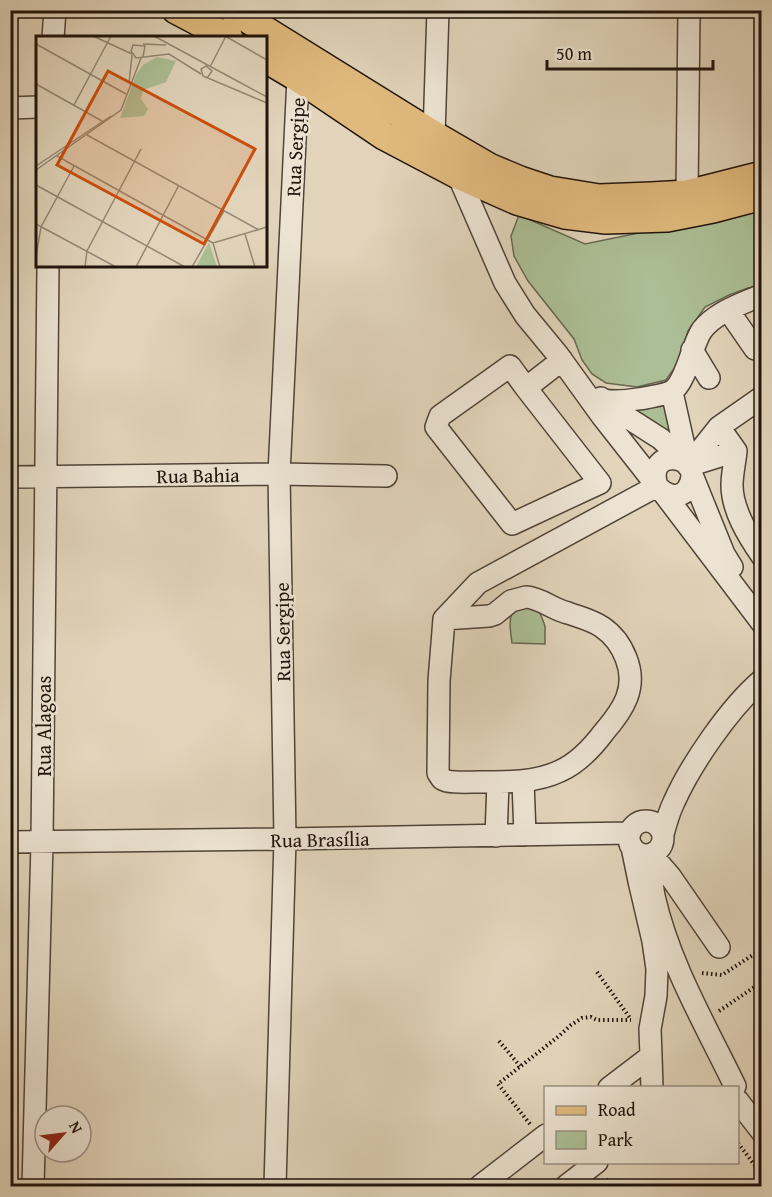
<svg xmlns="http://www.w3.org/2000/svg" width="772" height="1197" font-family="'Gentium Book Plus',serif">
<style>
.green{fill:#acbe95;stroke:#666950;stroke-width:1.5}
.lines{fill:none;stroke-linecap:round;stroke-linejoin:round}
.minor-casing{stroke:#504438;stroke-width:24}
.major-casing{stroke:#20140c;stroke-width:30}
.path{stroke:#20140c;stroke-width:4;stroke-dasharray:1.5 3;stroke-linecap:butt}
.minor{stroke:#ece3d2;stroke-width:21}
.major{stroke:#e0ba7d;stroke-width:27}
.labels{text-anchor:middle;dominant-baseline:central;stroke-width:5;stroke-linejoin:round;paint-order:stroke}
.street-label{font-size:20px;fill:#20140c;stroke:#ece3d2}
.inset-road{fill:none;stroke:#948774;stroke-width:1.5}
.view{fill:#ca4f0c;fill-opacity:0.15;stroke:#ca4f0c;stroke-width:3}
.inset-edge{fill:none;stroke:#20140c;stroke-width:3}
</style>
<rect width="100%" height="100%" fill="#e1d4ba"/>
<filter id="stains"><feTurbulence type="fractalNoise" baseFrequency=".00333" numOctaves="4"/><feColorMatrix values="0 0 0 0 .2 0 0 0 0 .09 0 0 0 0 .02 0 0 0 .5 -.17"/></filter>
<radialGradient id="worn" r=".72"><stop offset=".6" stop-color="#630" stop-opacity="0"/><stop offset="1" stop-color="#630" stop-opacity=".3"/></radialGradient>
<path class="green" d="M 761,208 L 761,287 L 748,288 L 729,295 L 705,307 L 688,331 L 678,363 L 666,380 L 637,387 L 606,383 L 592,374 L 582,360 L 574,339 L 528,281 L 514,256 L 511,236 L 519,215 L 585,244 Z
M 666,401 L 674,437 L 629,410 Z
M 515,604 L 538,608 L 545,626 L 545,644 L 512,643 C 510,628 508,619 515,604 Z"/>
<g class="lines">
<g class="minor-casing">
<path id="minor" d="M 53,38 L 55,10
M 10,108 L 38,107
M 434,135 L 438,10
M 458,175 L 505,283 L 525,315 L 558,355 L 602,416 L 657,486 C 665,495 680,501 688,488 C 708,455 644,444 657,486
M 687,194 L 689,10
M 728,310 L 755,349
M 692,350 L 709,378
M 526,388 L 600,483 L 512,524 L 436,427 L 440,416 L 510,366 L 526,388 L 562,360
M 672,392 L 688,464
M 601,398 L 614,409 L 661,439 L 685,462
M 604,400 C 618,403 631,400 645,398 C 653,396 665,395 672,391 C 686,383 692,344 702,330 C 715,313 739,305 757,297 L 762,298
M 719,427 L 736,451 C 735,462 732,474 732,485 C 732,510 748,536 762,556
M 688,466 L 719,427 L 762,397
M 688,466 L 736,451
M 692,475 L 724,554 L 732,567
M 10,477 L 279,474 L 386,476
M 662,491 L 762,623
M 526,597 C 541,598 552,609 568,613 C 579,617 592,620 602,627 C 614,635 621,645 626,658 C 638,688 623,710 604,732 C 592,748 578,763 560,771 C 535,783 505,782 479,782 C 468,782 457,783 447,781 L 442,779 L 438,773 L 439,681 L 444,619 L 489,616 L 495,614 L 511,601 Z
M 444,619 L 478,583 L 657,486
M 523,781 L 525,835
M629 838a17 17 0 1 1 34 0a17 17 0 1 1-34 0Z
M 663,834 C 666,823 669,812 674,802 C 691,764 730,707 762,680
M 496,836 L 498,782
M 10,842 L 285,839 L 630,833
M 719,947 L 670,876 L 651,854 C 652,868 651,882 654,896 C 669,963 705,1024 735,1086 L 734,1088
M 651,1056 L 652,1088
M 609,1088 L 651,1056 L 650,1029 L 656,996 L 657,969 L 653,941 L 639,881 L 632,847
M 738,1101 L 762,1132
M 33,1186 L 42,842 L 48,266
M 275,1186 L 285,839 L 279,474 L 298,78
M 480,1186 L 546,1135
M 566,1186 L 597,1162"/>
</g>
<g class="major-casing">
<path id="major" d="M 176,10 L 229,38
M 233,10 L 434,135 L 489,167 L 520,180 L 550,190 L 599,198 L 651,196 L 687,194 L 762,175
M 266,59 L 298,78 L 384,136 L 458,175 L 517,201 L 565,215 L 606,220 L 667,218 L 713,209 L 762,196"/>
</g>
<path class="path" d="M 597,972 L 630,1018
M 702,973 L 722,975 L 762,949
M 719,1011 L 762,982
M 499,1041 L 520,1066
M 530,1124 L 498,1084 L 559,1036 L 571,1025 L 582,1018 L 591,1017 L 597,1020 L 631,1020
M 738,1143 L 762,1175
M 606,1179 L 611,1186"/>
<use href="#minor" class="minor"/>
<use href="#major" class="major"/>
</g>
<g class="labels">
<g class="street-label">
<text transform="translate(295 147) rotate(-87)">Rua Sergipe</text>
<text transform="translate(198 475) rotate(-1)">Rua Bahia</text>
<text transform="translate(282 632) rotate(-91)">Rua Sergipe</text>
<text transform="translate(43 726) rotate(-90)">Rua Alagoas</text>
<text transform="translate(320 839) rotate(-1)">Rua Brasília</text>
</g>
</g>
<g transform="translate(36 36)">
<rect width="231" height="231" fill="#e1d4ba"/>
<path d="M 121,21 L 140,25 L 130,46 L 107,54 L 105,63 L 112,73 L 108,80 L 84,82 L 100,39 L 107,29 ZM 173,206 L 181,231 L 160,231 Z" fill="#acbe95"/>
<path class="inset-road" d="M 57,0 L 96,18M 118,0 L 231,61M 189,0 L 231,24M 0,8 L 90,58M 107,8 L 130,9M 107,21 L 109,10 L 97,9 L 95,15 L 100,22 L 133,18 L 165,38M 174,31 L 190,0M 171,42 L 176,35 L 170,30 L 165,33 L 167,40 L 231,67M 93,47 L 96,19M 0,48 L 66,85M 38,69 L 75,0M 51,99 L 223,194M 21,120 L 177,207M 0,130 L 75,80M 0,134 L 85,74 L 105,22M 0,149 L 149,231M 0,188 L 80,231M 209,198 L 219,231M 177,207 L 231,191M 177,207 L 184,231M 0,221 L 5,191 L 38,130M 49,231 L 51,215 L 105,113M 100,231 L 143,149M 156,231 L 188,175"/>
<path class="view" d="M 72,35 L 219,113 L 168,208 L 21,129 Z"/>
<rect width="231" height="231" class="inset-edge"/>
</g>
<rect width="772" height="1197" fill="none" stroke="#e1d4ba" stroke-width="36"/>
<rect x="12" y="12" width="748" height="1173" fill="none" stroke="#20140c" stroke-width="3"/>
<rect x="18" y="18" width="736" height="1161" fill="none" stroke="#20140c" stroke-width="1.5"/>
<rect x="544" y="1086" width="195" height="78" fill="#ece3d2" stroke="#9a9083" stroke-width="1.5"/>
<rect x="556" y="1106" width="30" height="9" fill="#e0ba7d" stroke="#9a9083" stroke-width="1.5"/>
<text x="598" y="1116" font-size="18" fill="#20140c">Road</text>
<rect x="556" y="1131" width="30" height="18" fill="#acbe95" stroke="#9a9083" stroke-width="1.5"/>
<text x="598" y="1146" font-size="18" fill="#20140c">Park</text>
<g transform="translate(63 1134) rotate(62)"><circle r="28" fill="#ece3d2" stroke="#9a9083" stroke-width="1.5"/>
<path d="M0-4.5L10 22L0 15L-10 22Z" fill="#8f2418"/>
<text y="-9" font-size="16" font-weight="bold" text-anchor="middle" fill="#20140c">N</text>
</g>
<path d="M547 60v9h166v-9" fill="none" stroke="#20140c" stroke-width="3"/>
<text x="556" y="60" font-size="18" fill="#20140c" stroke="#ece3d2" stroke-width="4.5" paint-order="stroke">50 m</text>
<rect width="100%" height="100%" filter="url(#stains)"/>
<rect width="100%" height="100%" fill="url(#worn)"/>
</svg>
